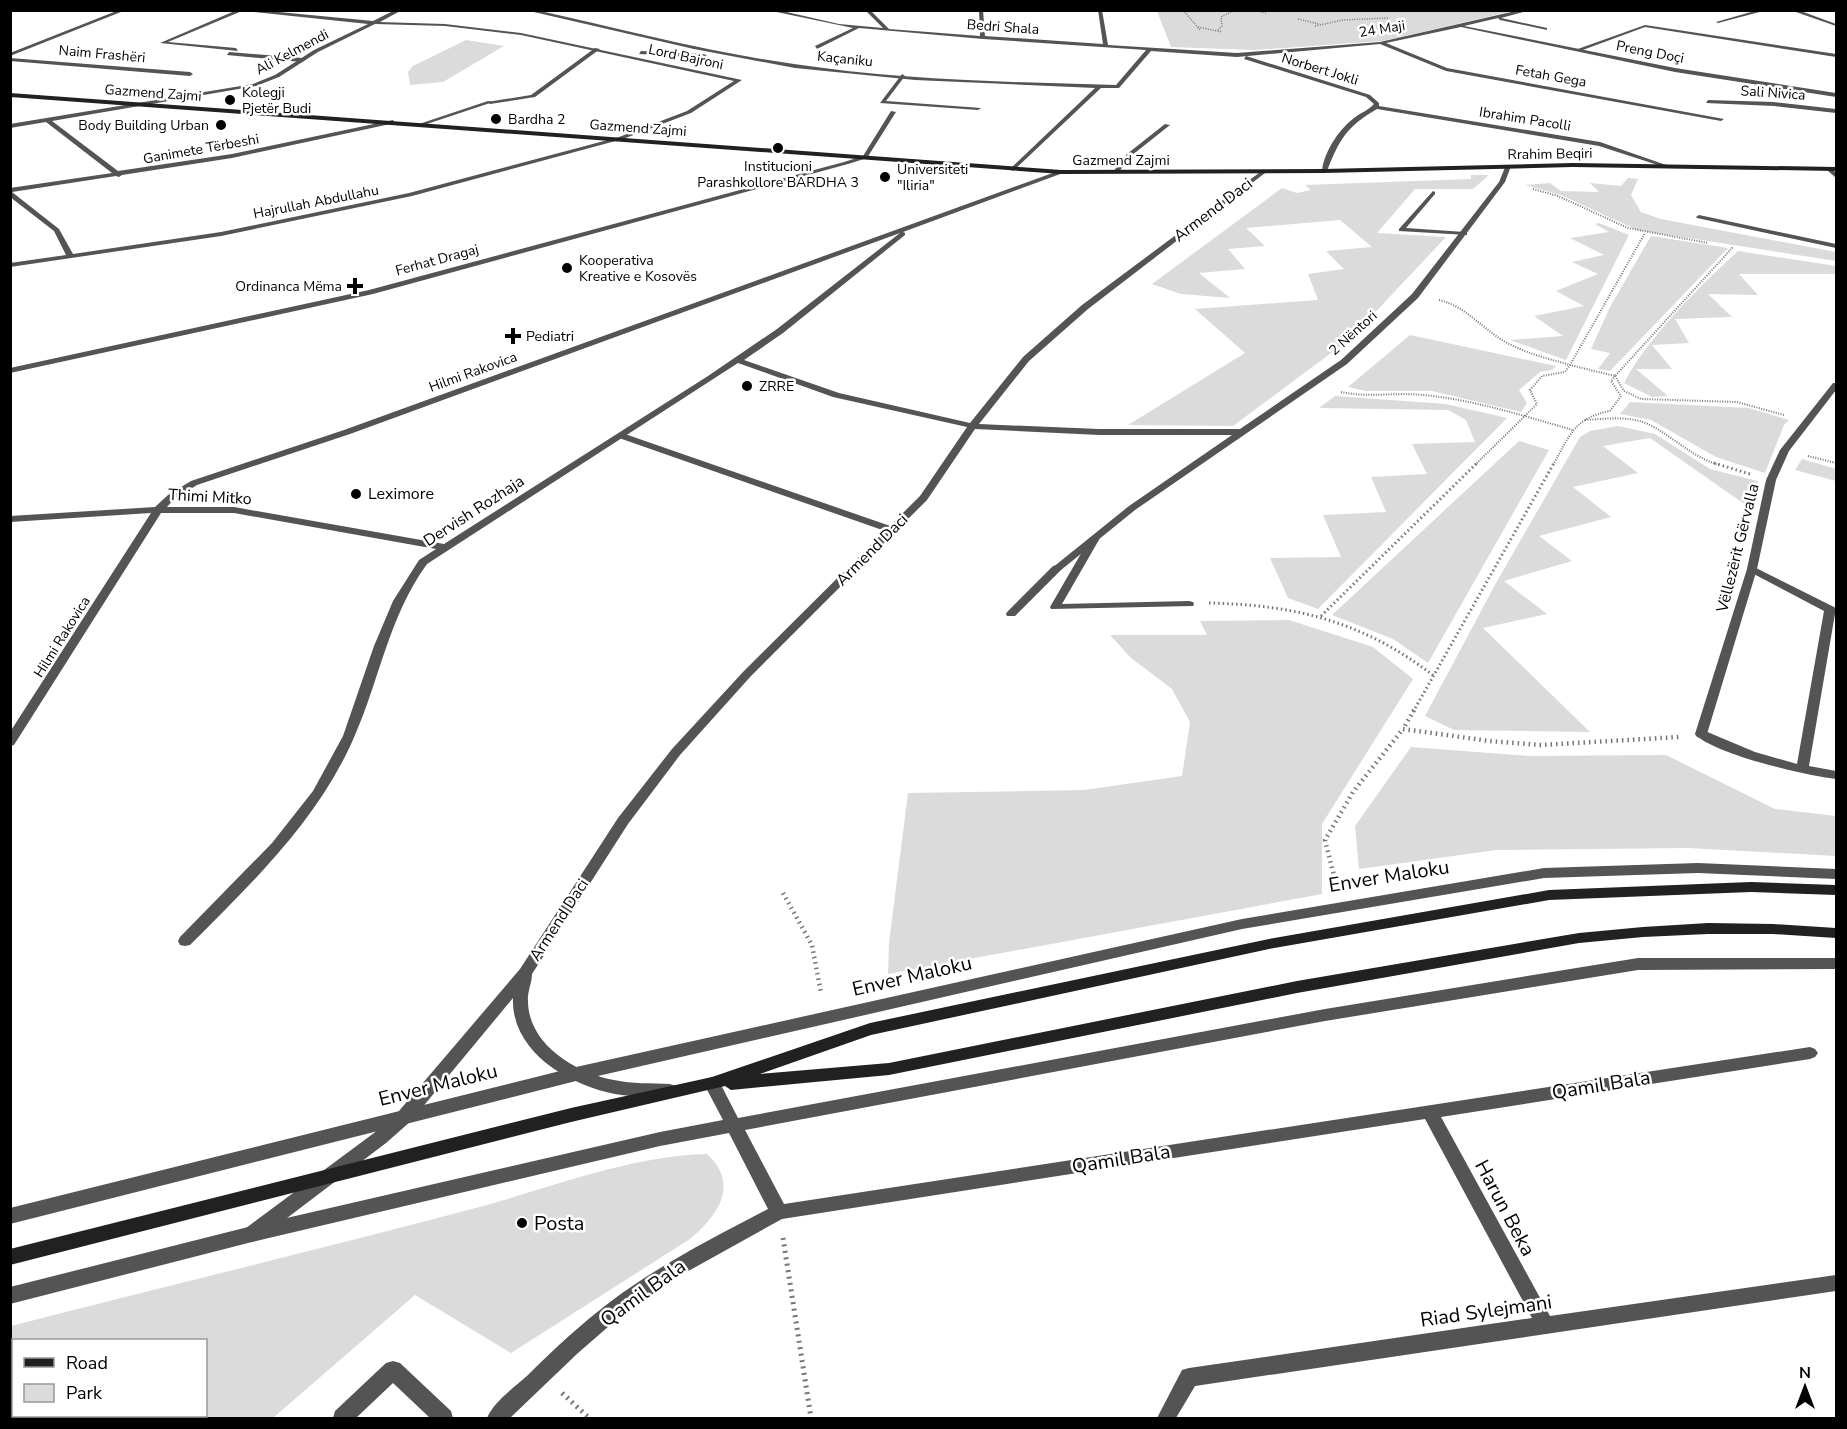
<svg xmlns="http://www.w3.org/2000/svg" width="1847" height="1429" font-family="'Nunito Sans',sans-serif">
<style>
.green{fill:#dbdbdb;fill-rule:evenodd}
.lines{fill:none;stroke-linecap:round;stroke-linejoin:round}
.path-far4{stroke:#767676;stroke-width:1.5;stroke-dasharray:1 1.5;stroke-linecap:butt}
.path-far3{stroke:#767676;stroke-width:2;stroke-dasharray:1 1.5;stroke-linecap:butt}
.path-far2{stroke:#767676;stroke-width:3;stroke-dasharray:1.5 3;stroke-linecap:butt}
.path-far1{stroke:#767676;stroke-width:4.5;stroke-dasharray:1.5 4;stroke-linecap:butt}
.path{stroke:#767676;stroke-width:5;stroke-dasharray:2 4.5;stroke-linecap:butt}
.lane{fill:#545454;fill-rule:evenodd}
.street{fill:#545454;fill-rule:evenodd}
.secondary{fill:#212121;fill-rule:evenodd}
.poi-dot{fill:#000;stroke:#fff;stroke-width:2}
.labels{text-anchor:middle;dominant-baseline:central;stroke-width:5;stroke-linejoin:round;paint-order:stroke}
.far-street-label{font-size:14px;fill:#000;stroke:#fff}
.far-poi-label{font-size:14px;fill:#000;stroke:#fff;text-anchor:start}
.street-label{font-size:16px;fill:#000;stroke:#fff}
.poi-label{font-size:16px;fill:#000;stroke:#fff;text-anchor:start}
.near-street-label{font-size:20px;fill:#000;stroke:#fff}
.near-poi-label{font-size:20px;fill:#000;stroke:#fff;text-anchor:start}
</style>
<rect width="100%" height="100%" fill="#fff"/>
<path class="green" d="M 1157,11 L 1513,11 L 1383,41 L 1254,50 L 1171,47 Z
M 466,40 L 504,46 L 443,82 L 410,85 L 408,72 L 413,66 Z
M 1471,175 L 1489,175 L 1473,189 L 1415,189 L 1377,233 L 1446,237 L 1350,339 L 1233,426 L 1128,425 L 1245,353 L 1195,309 L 1318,300 L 1308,274 L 1344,269 L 1326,251 L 1372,247 L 1340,220 L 1246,228 L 1265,246 L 1228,249 L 1245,269 L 1199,273 L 1230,298 L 1181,294 L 1152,284 L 1282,188 L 1297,193 L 1311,190 L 1305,185 L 1471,179 Z
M 1628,178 L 1638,179 L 1631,195 L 1641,212 L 1661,219 L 1836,252 L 1836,261 L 1637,230 L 1561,195 L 1525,185 L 1550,183 L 1561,191 L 1599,192 L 1590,183 L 1621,186 Z
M 1599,223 L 1629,235 L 1566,360 L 1510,340 L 1563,336 L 1534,316 L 1584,306 L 1556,291 L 1598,274 L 1572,262 L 1604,255 L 1570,238 L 1609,232 L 1595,224 Z
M 1651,236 L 1728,248 L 1610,371 L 1598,369 L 1610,353 L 1591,349 L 1610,307 Z
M 1738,251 L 1836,266 L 1836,274 L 1739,274 L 1758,295 L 1708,294 L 1732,317 L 1675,319 L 1689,343 L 1652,345 L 1672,369 L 1636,369 L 1668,396 L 1652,397 L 1624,383 C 1648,337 1699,287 1738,251 Z
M 1410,335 L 1556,366 L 1552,370 L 1540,372 L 1519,390 L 1527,403 L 1521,412 L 1432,391 L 1366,391 L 1348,387 Z
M 1335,396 L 1446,404 L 1507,418 L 1318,609 L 1288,598 L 1270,558 L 1341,557 L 1323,515 L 1386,512 L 1371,477 L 1427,474 L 1412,444 L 1475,442 L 1466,420 L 1448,410 L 1319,408 Z
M 1630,402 L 1749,408 L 1789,420 L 1784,425 L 1765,473 L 1716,457 L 1651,420 L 1620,414 Z
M 1618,426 L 1655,434 L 1710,469 L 1758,481 L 1750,508 L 1650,438 L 1603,446 L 1638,473 L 1573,487 L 1611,517 L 1539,536 L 1572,561 L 1504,581 L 1547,614 L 1483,628 L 1590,732 L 1454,730 L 1425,716 L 1496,583 L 1580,437 L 1590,431 Z
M 1519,441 L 1549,450 L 1428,663 L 1393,639 L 1332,615 Z
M 1802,459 L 1836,469 L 1836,481 L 1795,470 Z
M 1289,620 L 1373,647 L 1413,679 L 1322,824 L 1322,894 L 888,974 L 889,943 L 908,793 L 1084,790 L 1182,776 L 1190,722 L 1172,689 L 1131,658 L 1110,635 L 1207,635 L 1200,621 Z
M 1411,747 L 1530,756 L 1666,755 L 1775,809 L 1836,816 L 1836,856 L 1688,848 L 1496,850 L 1359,869 L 1355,826 Z
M 707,1154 C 740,1184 718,1216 690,1239 L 511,1353 L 415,1295 L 273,1418 L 11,1418 L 11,1326 C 163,1287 316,1250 468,1210 C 546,1190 626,1156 707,1154 ZM 14,1340 L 206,1340 L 206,1416 L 14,1416 Z"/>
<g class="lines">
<path class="path-far4" d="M 1183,10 L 1200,30
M 1253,10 L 1266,13
M 1298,19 L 1319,24
M 1315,26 L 1343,20 L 1388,18
M 1198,27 L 1222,32
M 1218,30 L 1222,26 L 1221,17 L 1235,10"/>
<path class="path-far3" d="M 1533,189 L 1558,196 L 1628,228 L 1708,243
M 1439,300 C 1464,306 1478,324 1499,338 C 1520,352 1546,358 1570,365 L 1645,233
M 1615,376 L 1624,391 L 1641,399 L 1737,402 L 1784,415
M 1341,392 C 1369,398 1396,392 1424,395 C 1475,400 1524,416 1573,430
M 1585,420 C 1606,419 1630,415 1650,425 C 1675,438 1692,457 1719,465
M 1808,456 L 1836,463
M 1475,465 L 1537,404 L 1530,390 L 1542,376 L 1565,372 L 1570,365 L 1615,376 L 1733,247
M 1553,465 C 1570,435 1574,418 1610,411 L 1621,396 L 1611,381 L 1615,376"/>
<path class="path-far2" d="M 1714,463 L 1750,474
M 1209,603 C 1297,605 1364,622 1434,676
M 1321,616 L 1477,463
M 1413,712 L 1554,463"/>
<path class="path-far1" d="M 1414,710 L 1403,729 L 1489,741 L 1541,745 L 1679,737
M 1336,884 L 1325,840 L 1353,792 L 1403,729
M 783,893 L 812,945 L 821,993"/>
<path class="path" d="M 783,1238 L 811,1418
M 562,1393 L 589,1418
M 10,1411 L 14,1415"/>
<path class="lane" d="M 237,10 L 242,11 L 168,42 L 236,48 L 238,51 L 160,43 Z
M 1758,10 L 1767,10 L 1718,23 L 1716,22 Z
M 1645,25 L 1836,54 L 1836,57 L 1645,27 L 1580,51 L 1575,50 Z
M 595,48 L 600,49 L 535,97 L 490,104 L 487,102 L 531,95 Z
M 229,52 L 302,58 L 305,60 L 302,62 L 227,55 Z
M 902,74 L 905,76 L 886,101 L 981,108 L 978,110 L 880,103 Z
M 1433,191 L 1435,192 L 1435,194 L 1406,228 L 1465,232 L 1467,233 L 1467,235 L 1399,231 L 1399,229 Z
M 1699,215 L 1836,244 L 1836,248 L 1697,218 L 1696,217 Z
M 622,433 L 896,528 L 897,530 L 896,532 L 888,532 L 619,438 L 617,436 Z
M 1095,535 L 1100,538 L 1062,604 L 1189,601 L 1193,602 L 1194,604 L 1193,606 L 1051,609 L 1050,607 L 1090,538 Z
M 1057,565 L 1062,568 L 1061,570 L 1015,616 L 1007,616 L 1006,614 L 1007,612 L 1053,566 Z
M 1752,566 L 1836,608 L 1809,766 L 1836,771 L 1836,779 C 1807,776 1713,754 1695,734 L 1701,730 L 1705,731 L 1755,752 L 1797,764 L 1824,611 L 1748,571 L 1747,569 L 1748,567 Z
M 1698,863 L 1836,869 L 1836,879 L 1698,873 L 1544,878 L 1242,929 L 576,1081 L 10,1224 L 10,1208 L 576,1067 L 1242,919 L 1544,868 Z
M 1638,958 L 1836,958 L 1836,969 L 1638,970 L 1325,1021 L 745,1130 L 784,1204 L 1810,1047 L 1815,1049 L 1818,1053 L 1815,1057 L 1810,1059 L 1441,1117 L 1550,1316 L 1836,1275 L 1836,1291 L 1195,1386 L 1176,1418 L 1157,1418 L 1182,1370 L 1189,1368 L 1532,1318 L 1425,1119 L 782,1219 L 683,1274 L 624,1313 L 578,1353 L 510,1418 L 487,1418 C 494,1401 515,1387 528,1375 C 554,1349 581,1324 610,1302 C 659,1265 715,1237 768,1209 L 729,1133 L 660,1146 L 252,1242 L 10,1304 L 10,1287 L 252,1226 L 660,1132 L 723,1120 L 704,1084 L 706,1079 L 712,1077 L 718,1079 L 738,1118 L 1325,1009 Z
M 393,1361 L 400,1363 L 451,1411 L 453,1418 L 430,1418 L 393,1383 L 356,1418 L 333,1418 L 335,1411 L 386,1363 Z"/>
<path class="street" d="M 119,10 L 126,10 L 10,56 L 10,53 Z
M 235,10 L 258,10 L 373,21 L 395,10 L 402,10 L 380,22 L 445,24 L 521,33 L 742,80 L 691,113 L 623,139 L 412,196 L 221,236 L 10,267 L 10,263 L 66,255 L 54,231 L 10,197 L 10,188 L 112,173 L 46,122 L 10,128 L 10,124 L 253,84 L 275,75 L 314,50 L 368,24 ZM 375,24 L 445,26 L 521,35 L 734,81 L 687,111 L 619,137 L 409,193 L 221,232 L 73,254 L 59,229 L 12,192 L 116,176 L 119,177 L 122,175 L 232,158 L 395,123 L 393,120 L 232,154 L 118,171 L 52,121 L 256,86 L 279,77 L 318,52 Z
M 525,10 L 536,10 C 622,29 707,52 794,64 C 900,80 1008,82 1116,85 L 1146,50 L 983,39 L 859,28 L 817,49 L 815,46 L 853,28 L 767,10 L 778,10 L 839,24 L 883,28 L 865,10 L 870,10 L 889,29 L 980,36 L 979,10 L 983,10 L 985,36 L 1103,44 L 1098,10 L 1102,10 L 1108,45 L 1237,53 L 1380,42 L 1520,10 L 1531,10 L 1501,18 L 1547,28 L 1547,30 L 1500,20 L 1498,18 L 1464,26 L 1675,68 L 1836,93 L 1836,97 L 1675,72 L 1461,27 L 1386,43 L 1447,68 L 1724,119 L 1721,121 L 1446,71 L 1380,44 L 1237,57 L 1151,51 L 1119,88 L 1101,88 L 1013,171 L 1011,170 L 1011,168 L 1095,88 L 915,80 L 795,68 L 694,49 Z
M 1790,10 L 1798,10 L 1836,24 L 1836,26 Z
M 641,51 L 704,54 L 707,56 L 704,58 L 639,54 Z
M 1246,56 L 1370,95 L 1379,103 L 1379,106 L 1600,142 L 1669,166 L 1664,167 L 1599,146 L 1377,109 C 1347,126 1339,140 1327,171 L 1322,172 C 1323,154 1338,130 1354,118 C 1360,113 1369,110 1374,104 L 1366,97 L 1244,59 Z
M 10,58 L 190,72 L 193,74 L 190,76 L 10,61 Z
M 1708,100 L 1774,102 L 1836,109 L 1836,113 L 1774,106 L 1706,103 Z
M 488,101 L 493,102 L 424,125 L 419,124 Z
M 891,111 L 896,112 L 867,158 L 848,164 L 373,294 L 10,373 L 10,368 L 369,290 L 844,162 L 863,156 Z
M 1165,124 L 1170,125 L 1131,156 L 1118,173 L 1114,173 L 1113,172 L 1127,154 Z
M 1506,165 L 1511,166 L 1505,182 L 1418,298 L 1347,364 L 1135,510 L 1061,570 L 1053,570 L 1052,568 L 1129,506 L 1232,435 L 1099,435 L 975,429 L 927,500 L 751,676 L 680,755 L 628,824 L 532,974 C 532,983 527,992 528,1002 C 529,1045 576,1073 614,1080 C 632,1084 652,1083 670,1084 L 676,1086 L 678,1091 L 676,1096 L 670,1098 C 652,1097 633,1097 615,1094 C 569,1085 511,1052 513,998 L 411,1121 L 386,1143 L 258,1240 L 252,1242 L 246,1240 L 243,1234 L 246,1228 L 374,1133 L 399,1111 L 520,969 L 618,818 L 672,749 L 743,672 L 920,496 L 967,427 L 833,397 L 738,363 L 427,564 C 389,616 380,678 355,735 C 320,818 253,882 190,945 L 185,946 L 180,945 L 178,941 L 180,937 L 272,843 L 313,791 L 343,736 L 374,646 L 393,601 L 419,560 L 436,549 L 234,513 L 161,513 L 14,745 L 10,746 L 10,732 L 151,513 L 10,522 L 10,516 L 155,507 L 168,495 L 191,481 L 344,430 L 1061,170 L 1063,171 L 1063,173 L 903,232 L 905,233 L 905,235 L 783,333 L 744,360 L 839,393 L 970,423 L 1023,357 L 1082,305 L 1263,170 L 1265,171 L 1265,173 L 1088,309 L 1029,361 L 979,424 L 1099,429 L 1240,429 L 1341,360 L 1412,294 L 1499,182 ZM 900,233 L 777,329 L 708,376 L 444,544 L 234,507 L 167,507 L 174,499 L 197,485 L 350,434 Z
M 1827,168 L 1831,168 L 1836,173 L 1836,178 L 1827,170 Z
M 1833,383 L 1836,383 L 1836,390 L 1789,451 L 1776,480 L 1757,569 L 1707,734 L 1701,738 L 1697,737 L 1695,734 L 1747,569 L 1766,480 L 1780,450 Z"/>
<path class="secondary" d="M 10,93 L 1061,170 L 1324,169 L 1573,163 L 1836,167 L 1836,171 L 1573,167 L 1324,173 L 1061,174 L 10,97 Z
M 1751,882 L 1836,885 L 1836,895 L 1751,892 L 1549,900 L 1269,949 L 871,1035 L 760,1074 L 889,1063 L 1297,981 L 1579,933 L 1643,927 L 1708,923 L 1773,924 L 1836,928 L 1836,938 L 1773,934 L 1708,934 L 1643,937 L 1579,943 L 1297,993 L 889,1075 L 731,1090 L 725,1086 L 571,1122 L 10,1265 L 10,1249 L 571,1108 L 712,1077 L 870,1023 L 1269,939 L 1549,890 Z"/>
</g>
<g class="poi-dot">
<circle cx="230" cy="100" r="6"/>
<circle cx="496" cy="119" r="6"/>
<circle cx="221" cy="125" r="6"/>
<circle cx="778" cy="148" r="6"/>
<circle cx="885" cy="177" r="6"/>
<circle cx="567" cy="268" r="6"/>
<path d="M352 277h6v6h6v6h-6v6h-6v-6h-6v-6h6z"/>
<path d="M510 327h6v6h6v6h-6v6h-6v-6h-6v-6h6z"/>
<circle cx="747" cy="386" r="6"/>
<circle cx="356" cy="494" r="6"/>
<circle cx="522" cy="1223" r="6"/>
</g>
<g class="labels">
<g class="far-street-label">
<text transform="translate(1003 27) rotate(4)">Bedri Shala</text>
<text transform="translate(1382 29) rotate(-9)">24 Maji</text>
<text transform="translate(292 52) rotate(-28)">Ali Kelmendi</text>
<text transform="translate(1650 52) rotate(11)">Preng Doçi</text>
<text transform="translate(102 54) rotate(5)">Naim Frashëri</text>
<text transform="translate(686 57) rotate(12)">Lord Bajroni</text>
<text transform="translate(845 59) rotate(6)">Kaçaniku</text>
<text transform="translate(1320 69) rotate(17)">Norbert Jokli</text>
<text transform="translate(1551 76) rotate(10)">Fetah Gega</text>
<text transform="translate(153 93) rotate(4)">Gazmend Zajmi</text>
<text transform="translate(1773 93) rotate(4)">Sali Nivica</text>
<text transform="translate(1525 119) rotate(9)">Ibrahim Pacolli</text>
<text transform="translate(638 128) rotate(4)">Gazmend Zajmi</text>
<text transform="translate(201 149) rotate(-10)">Ganimete Tërbeshi</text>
<text transform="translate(1550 154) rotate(-1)">Rrahim Beqiri</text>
<text x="1121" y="160">Gazmend Zajmi</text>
<text transform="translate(316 202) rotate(-11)">Hajrullah Abdullahu</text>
<text transform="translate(437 260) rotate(-15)">Ferhat Dragaj</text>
<text transform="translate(1353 333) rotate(-42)">2 Nëntori</text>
<text transform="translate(473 372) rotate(-20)">Hilmi Rakovica</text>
<text transform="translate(62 637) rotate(-58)">Hilmi Rakovica</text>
</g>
<g class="far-poi-label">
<text x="242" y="92">Kolegji<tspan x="242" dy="16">Pjetër Budi</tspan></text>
<text x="508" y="119">Bardha 2</text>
<text x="209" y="125" text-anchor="end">Body Building Urban</text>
<text x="778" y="166" text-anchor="middle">Institucioni<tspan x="778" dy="16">Parashkollore BARDHA 3</tspan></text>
<text x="897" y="169">Universiteti<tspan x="897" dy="16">"Iliria"</tspan></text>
<text x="579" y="260">Kooperativa<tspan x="579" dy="16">Kreative e Kosovës</tspan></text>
<text x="342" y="286" text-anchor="end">Ordinanca Mëma</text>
<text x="526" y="336">Pediatri</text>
<text x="759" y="386">ZRRE</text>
</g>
<g class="street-label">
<text transform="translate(1213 210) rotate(-37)">Armend Daci</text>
<text transform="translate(210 497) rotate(3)">Thimi Mitko</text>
<text transform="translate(474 511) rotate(-33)">Dervish Rozhaja</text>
<text transform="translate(1738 548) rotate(-76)">Vëllezërit Gërvalla</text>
<text transform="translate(872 550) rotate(-45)">Armend Daci</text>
<text transform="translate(559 920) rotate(-57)">Armend Daci</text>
</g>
<g class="poi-label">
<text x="368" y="494">Leximore</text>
</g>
<g class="near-street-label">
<text transform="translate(1389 876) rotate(-9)">Enver Maloku</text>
<text transform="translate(912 976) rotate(-13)">Enver Maloku</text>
<text transform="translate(438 1085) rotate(-14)">Enver Maloku</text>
<text transform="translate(1601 1085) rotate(-9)">Qamil Bala</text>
<text transform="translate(1121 1159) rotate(-9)">Qamil Bala</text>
<text transform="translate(1505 1208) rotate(62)">Harun Beka</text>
<text transform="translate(643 1293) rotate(-36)">Qamil Bala</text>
<text transform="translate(1486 1311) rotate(-8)">Riad Sylejmani</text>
</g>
<g class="near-poi-label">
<text x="534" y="1223">Posta</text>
</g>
</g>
<rect width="1847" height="1429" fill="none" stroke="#000000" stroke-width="24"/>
<rect x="12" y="1339" width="195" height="78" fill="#ffffff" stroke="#999999" stroke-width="1.5"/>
<rect x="24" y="1358" width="30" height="9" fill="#212121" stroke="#999999" stroke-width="1.5"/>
<text x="66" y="1369" font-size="18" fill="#000000">Road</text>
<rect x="24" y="1384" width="30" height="18" fill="#dbdbdb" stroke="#999999" stroke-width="1.5"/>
<text x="66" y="1399" font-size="18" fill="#000000">Park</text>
<g transform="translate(1805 1387)" stroke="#ffffff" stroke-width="4.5" paint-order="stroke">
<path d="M0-4.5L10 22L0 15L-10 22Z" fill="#000000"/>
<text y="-9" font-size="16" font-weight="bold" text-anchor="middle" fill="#000000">N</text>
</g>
</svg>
